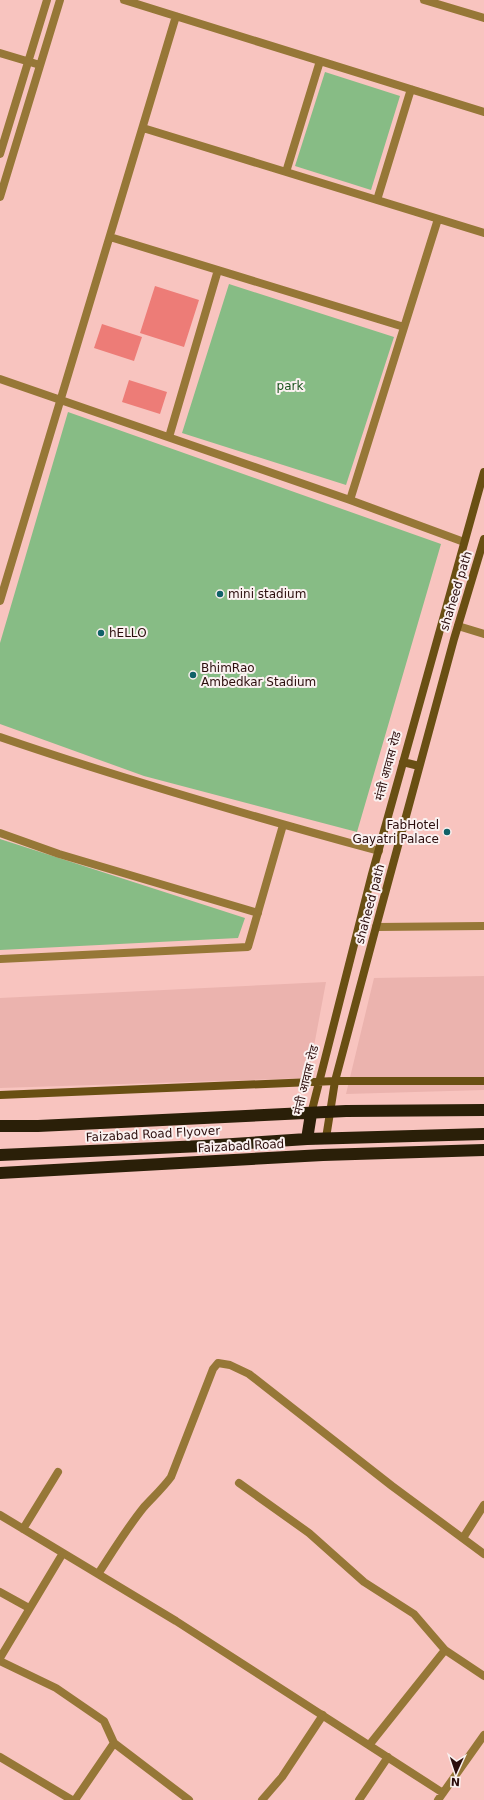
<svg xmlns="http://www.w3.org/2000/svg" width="484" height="1800" font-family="'DejaVu Sans','Noto Sans Devanagari',sans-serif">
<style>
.built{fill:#ebb3ae}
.green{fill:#87bc85}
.building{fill:#ed7c77}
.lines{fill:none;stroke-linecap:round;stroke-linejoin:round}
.street{stroke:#967737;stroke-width:8}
.secondary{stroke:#694f13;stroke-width:8}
.highway{stroke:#2a1f08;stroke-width:12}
.poi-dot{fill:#106168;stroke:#faf1f0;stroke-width:1.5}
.labels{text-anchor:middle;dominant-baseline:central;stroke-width:4;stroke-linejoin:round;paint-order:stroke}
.park-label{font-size:12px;fill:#1c531e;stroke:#faf1f0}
.street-label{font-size:12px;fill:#2b0d0c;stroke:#faf1f0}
.poi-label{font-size:12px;fill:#2b0d0c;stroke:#faf1f0;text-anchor:start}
</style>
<rect width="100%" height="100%" fill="#f8c4bf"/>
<path class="built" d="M 484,976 L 484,1090 L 346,1094 L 374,978 Z
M 326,982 L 308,1078 L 0,1088 L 0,998 Z"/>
<path class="green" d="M 325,72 L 400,96 L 371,190 L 295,166 Z
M 229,284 L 394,337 L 346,485 L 182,433 Z
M 68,412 L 441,544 L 357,832 L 144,776 L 0,724 L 0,643 Z
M 0,839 L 245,918 L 238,938 L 0,950 Z"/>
<path class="building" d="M 155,286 L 199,300 L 184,347 L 140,333 Z
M 102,324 L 142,337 L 134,361 L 94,348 Z
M 129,380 L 167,392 L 160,414 L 122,402 Z"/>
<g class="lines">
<path class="street" d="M 124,0 L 484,112
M 424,0 L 484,18
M 0,53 L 40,65
M 143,128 L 484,233
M 0,154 L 47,0
M 286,172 L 320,61
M 0,197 L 60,0
M 377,200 L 411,89
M 110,237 L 404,327
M 0,379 L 350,500 L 464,542
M 169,437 L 218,270
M 350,500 L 438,219
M 0,601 L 176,16
M 458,626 L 484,634
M 0,737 C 125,780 251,816 379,851
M 0,833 L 59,854 L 258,913
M 376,927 L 484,926
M 0,959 L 248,947 L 283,825
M 239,1483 L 309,1533 L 364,1582 L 414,1614 L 445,1650 L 484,1676
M 0,1515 L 176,1621 L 443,1793
M 23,1529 L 58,1472
M 463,1538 L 484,1505
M 98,1574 C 113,1551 127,1528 144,1507 C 153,1497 163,1488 171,1477 L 213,1369 L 218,1363 L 230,1365 L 249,1374 L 392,1486 L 484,1554
M 0,1592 L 29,1608
M 0,1658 L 63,1553
M 0,1661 L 56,1688 L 104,1721 L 114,1743 L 189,1800
M 370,1744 L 445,1650
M 0,1757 L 72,1800
M 75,1800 L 114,1743
M 262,1800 L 282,1777 L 323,1715
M 359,1800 L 388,1757
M 438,1800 L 484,1735"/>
<path class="secondary" d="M 403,762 L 419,766
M 0,1095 L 335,1081 L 484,1081
M 311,1114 L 372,874 L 484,472
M 326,1138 L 335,1081 L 376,927 L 454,639 L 484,539"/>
<path class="highway" d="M 0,1126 L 38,1126 L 346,1111 L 484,1110
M 307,1139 L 311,1114
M 0,1155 L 202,1146 L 307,1139 L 484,1134
M 0,1173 L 323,1155 L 484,1150"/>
</g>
<g class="poi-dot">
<circle cx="220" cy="594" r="4"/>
<circle cx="101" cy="633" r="4"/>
<circle cx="193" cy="675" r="4"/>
<circle cx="447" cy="832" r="4"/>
</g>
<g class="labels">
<g class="park-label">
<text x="290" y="386">park</text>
</g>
<g class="street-label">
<text transform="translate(456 591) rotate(-73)">shaheed path</text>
<text transform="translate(388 766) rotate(-75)">मंत्ती आवास रोड</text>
<text transform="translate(370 904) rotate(-75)">shaheed path</text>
<text transform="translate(306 1080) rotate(-76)">मंत्ती आवास रोड</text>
<text transform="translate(153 1134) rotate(-3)">Faizabad Road Flyover</text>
<text transform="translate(241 1146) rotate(-3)">Faizabad Road</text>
</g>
<g class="poi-label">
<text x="228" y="594">mini stadium</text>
<text x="109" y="633">hELLO</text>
<text x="201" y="668">BhimRao<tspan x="201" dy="14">Ambedkar Stadium</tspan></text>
<text x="439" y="825" text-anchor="end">FabHotel<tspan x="439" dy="14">Gayatri Palace</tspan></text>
</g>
</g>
<g transform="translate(456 1772) rotate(183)" stroke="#faf1f0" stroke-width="3" paint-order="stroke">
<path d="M0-3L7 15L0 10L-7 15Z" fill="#2b0d0c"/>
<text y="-6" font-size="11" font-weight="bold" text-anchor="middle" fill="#2b0d0c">N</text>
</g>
</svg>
